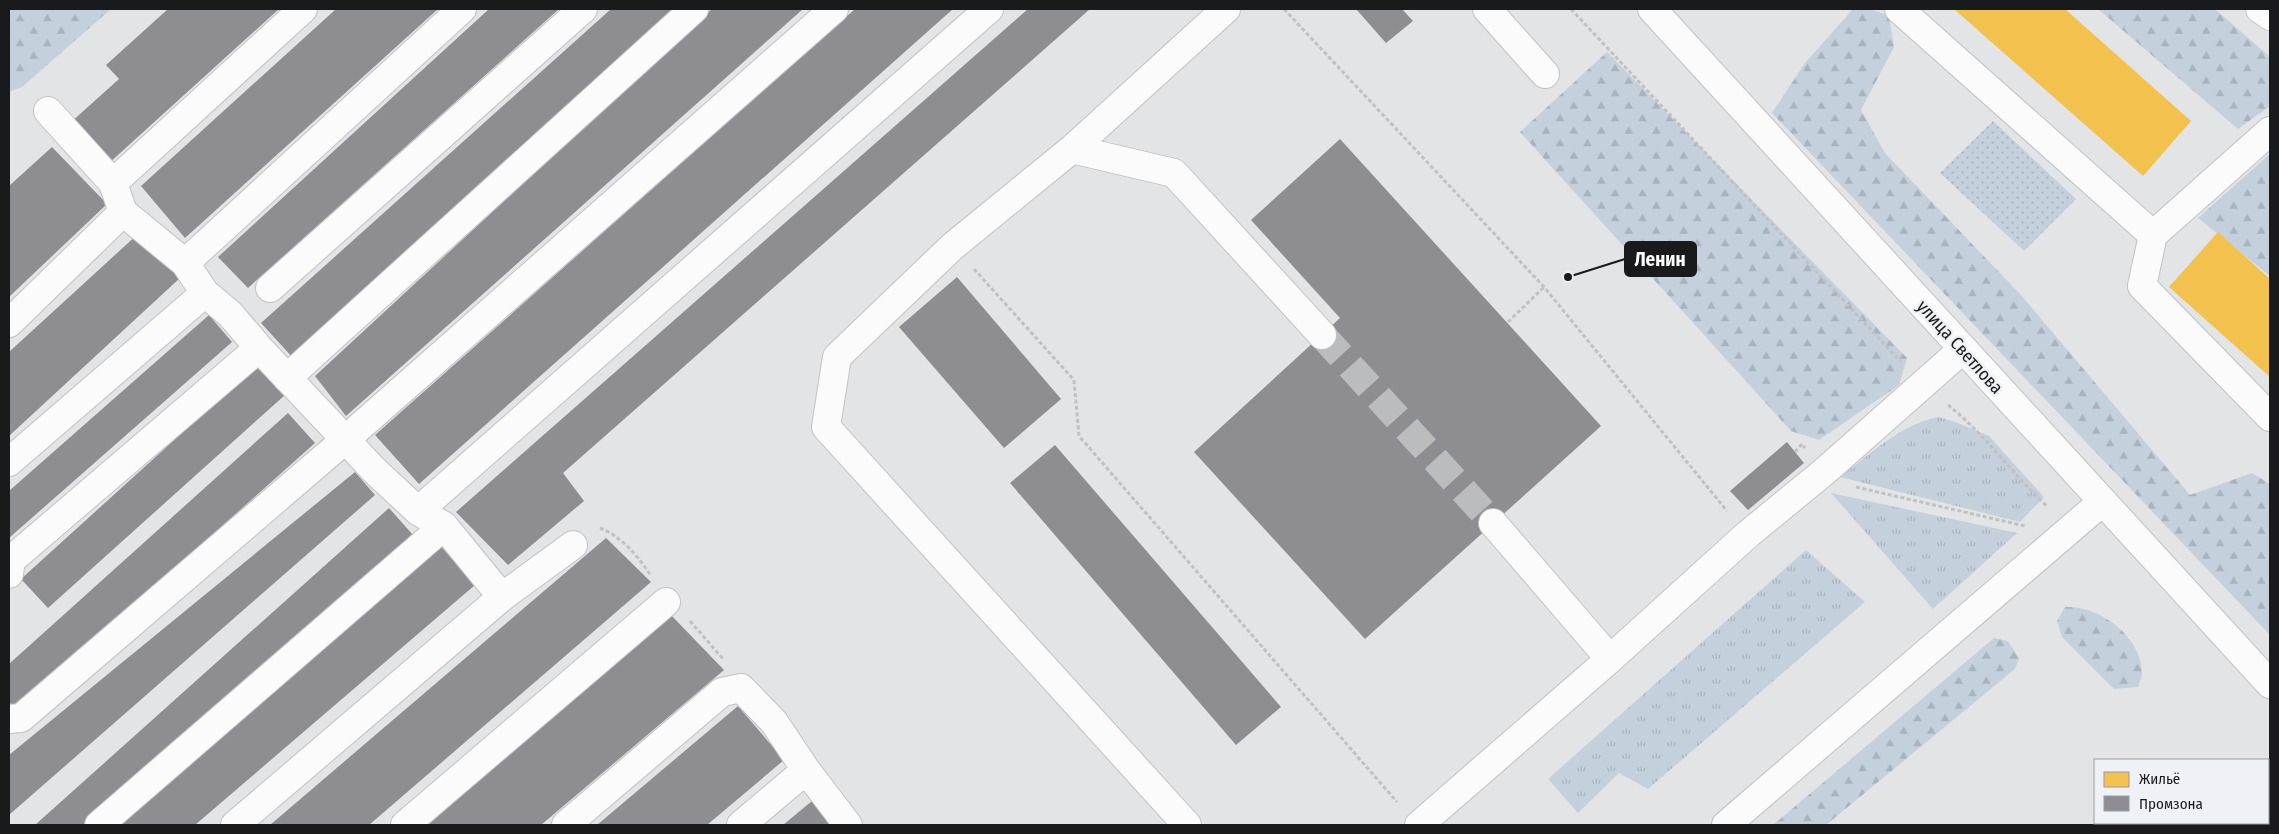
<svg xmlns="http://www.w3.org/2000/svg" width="2279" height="834" font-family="'Fira Sans Condensed',sans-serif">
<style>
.grass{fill:url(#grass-tufts)}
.forest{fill:url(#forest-firs)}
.park{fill:url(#park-dots)}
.homes{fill:#f2c14e}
.industry{fill:#8d8d92}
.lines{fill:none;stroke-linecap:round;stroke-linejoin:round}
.minor-tunnel{stroke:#babcbd;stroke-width:28;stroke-dasharray:28 14;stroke-linecap:butt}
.minor-casing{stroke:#c0c1c3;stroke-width:30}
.path{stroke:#c1c1c2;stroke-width:3;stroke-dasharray:4 2.5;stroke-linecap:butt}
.minor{stroke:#fbfbfb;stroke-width:28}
.labels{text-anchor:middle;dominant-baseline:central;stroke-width:5;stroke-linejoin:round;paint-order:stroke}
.street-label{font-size:18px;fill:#191a1b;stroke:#eef1f5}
.leader{fill:none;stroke:#191a1b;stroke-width:2}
.callout-dot{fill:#191a1b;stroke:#eef1f5;stroke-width:2}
.callout{fill:#191a1b;stroke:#191a1b;stroke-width:2}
.callout-label{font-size:19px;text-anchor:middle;font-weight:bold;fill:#fff}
</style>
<defs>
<pattern id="grass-tufts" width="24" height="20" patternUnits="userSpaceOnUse" patternTransform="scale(1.25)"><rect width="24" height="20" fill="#c4d1dd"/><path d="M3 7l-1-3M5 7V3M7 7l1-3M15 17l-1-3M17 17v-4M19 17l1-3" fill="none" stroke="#a8b3bd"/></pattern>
<pattern id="forest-firs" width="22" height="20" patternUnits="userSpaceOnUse" patternTransform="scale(1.25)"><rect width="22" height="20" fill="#c4d1dd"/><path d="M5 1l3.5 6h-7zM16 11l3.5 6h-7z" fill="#a8b3bd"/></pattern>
<pattern id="park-dots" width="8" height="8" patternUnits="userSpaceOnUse" patternTransform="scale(1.25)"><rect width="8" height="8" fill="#c4d1dd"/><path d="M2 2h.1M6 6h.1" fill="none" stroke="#a8b3bd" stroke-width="1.8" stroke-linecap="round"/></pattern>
</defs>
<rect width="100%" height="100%" fill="#e2e4e6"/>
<path class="grass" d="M 1939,417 L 1958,423 L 1989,436 L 2044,497 L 2020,522 L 1840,477 C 1871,454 1900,424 1939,417 Z
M 1831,493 L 2017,533 L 1933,609 Z
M 1806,550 L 1865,602 L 1648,789 L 1619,773 L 1578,813 L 1548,779 Z"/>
<path class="forest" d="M 9,9 L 111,9 L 22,87 L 9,92 Z
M 1853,9 L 1870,9 L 1889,16 L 1894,47 L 1861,110 L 1885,153 L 2021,295 L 2190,495 L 2252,473 L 2270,484 L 2270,635 L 1772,113 L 1805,63 Z
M 2098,9 L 2215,9 L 2270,57 L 2270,106 L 2238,129 Z
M 1607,52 L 1907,358 L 1899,385 L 1819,440 L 1791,431 L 1520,132 Z
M 2270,154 L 2270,276 L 2198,218 Z
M 2065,607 C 2099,605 2141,636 2142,672 C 2142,677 2139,683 2138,687 L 2114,689 L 2062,637 L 2057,621 Z
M 1994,638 L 2008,641 L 2019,658 L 2015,669 L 1826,825 L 1773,825 Z"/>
<path class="park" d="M 1993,121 L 2076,199 L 2024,251 L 1940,173 Z"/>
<path class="homes" d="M 1954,9 L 2065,9 L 2191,121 L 2143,176 Z
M 2218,232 L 2270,279 L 2270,377 L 2169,287 Z"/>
<path class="industry" d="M 168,9 L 279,9 L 108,164 L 70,123 L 119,79 L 106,65 Z
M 336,9 L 438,9 L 185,238 L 141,186 Z
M 489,9 L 559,9 L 248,288 L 218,257 Z
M 611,9 L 672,9 L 294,359 L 261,323 Z
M 712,9 L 803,9 L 346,416 L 315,376 Z
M 855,9 L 953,9 L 419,484 L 375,435 Z
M 1028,9 L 1090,9 L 563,473 L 584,501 L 508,565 L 456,512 Z
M 1356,9 L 1402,9 L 1413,21 L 1386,43 Z
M 1340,139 L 1601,426 L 1365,639 L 1194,452 L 1340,318 L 1251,220 Z
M 52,147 L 107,204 L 9,297 L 9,186 Z
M 139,233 L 180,278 L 9,436 L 9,352 Z
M 957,277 L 1061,399 L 1004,448 L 899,327 Z
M 209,315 L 232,342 L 9,538 L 9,491 Z
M 257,365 L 285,395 L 48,608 L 21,579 Z
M 288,413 L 315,443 L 16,710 L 9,702 L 9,664 Z
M 1787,442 L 1804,463 L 1748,510 L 1730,491 Z
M 1055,445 L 1281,707 L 1236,745 L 1010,483 Z
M 355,472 L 375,495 L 9,815 L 9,755 Z
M 389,508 L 413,535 L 85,825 L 35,825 Z
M 606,538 L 651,582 L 369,825 L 270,825 Z
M 438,543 L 475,585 L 195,825 L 115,825 Z
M 669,613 L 724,670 L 541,825 L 428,825 Z
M 738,706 L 784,760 L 707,825 L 597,825 Z
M 812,801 L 834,825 L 783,825 Z"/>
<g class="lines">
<path class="minor-tunnel" d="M 1322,335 L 1493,523"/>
<g class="minor-casing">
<path id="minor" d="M 1487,9 L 1545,74
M 1652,9 L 2270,684
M 1899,9 L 2153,235 L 2142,286 L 2270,417
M 2260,9 L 2270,16
M 48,111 L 113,183 L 123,212 L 185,263 L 205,293 L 230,314 L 259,348 L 375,471 L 418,511 L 444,526 L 502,597
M 1072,149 L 1174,173 L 1322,335
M 113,183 L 303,9
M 2153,235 L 2270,131
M 185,263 L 462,9
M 270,288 L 583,9
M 9,323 L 123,212
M 287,378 L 694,9
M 9,462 L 205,293
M 418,511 L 989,9
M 1493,523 L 1610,659
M 9,574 L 11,560 L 259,348
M 9,719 L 21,718 L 346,439 L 834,9
M 99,825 L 444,526
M 235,825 L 502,597 L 573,545
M 405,825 L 666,602
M 566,825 L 722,692 L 741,688 L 774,722 L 806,770 L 848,825
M 741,825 L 806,770
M 1187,825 L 826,427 L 837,357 L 953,246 L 1072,149 L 1226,9
M 1419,825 L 1610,659 L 1747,535 L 1825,471 L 1963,349
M 1726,825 L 2102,502"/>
</g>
<path class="path" d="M 1284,9 L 1544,287 L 1727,511
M 1571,9 L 1901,362
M 974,269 L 1074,380 L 1079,436 L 1397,802
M 1508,322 L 1544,287
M 1948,405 C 1985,434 2013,475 2048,507
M 1795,452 L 1802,444 L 1805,448
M 1856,487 L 2025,526
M 600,528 C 621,536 639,557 651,576
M 690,621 L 724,660"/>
<use href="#minor" class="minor"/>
</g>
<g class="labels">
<g class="street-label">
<text transform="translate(1960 347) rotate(48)">улица Светлова</text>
</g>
</g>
<path class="leader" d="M1568 277L1625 259"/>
<circle class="callout-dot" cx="1568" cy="277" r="5"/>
<rect class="callout" x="1625" y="242" width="71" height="34" rx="5"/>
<g class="callout-label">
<text x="1660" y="266">Ленин</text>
</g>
<rect width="2279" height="834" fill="none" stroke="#191a1b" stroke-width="20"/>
<rect x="2094" y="759" width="175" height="65" fill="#eef1f5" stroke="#999b9e"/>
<rect x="2104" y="772" width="25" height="15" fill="#f2c14e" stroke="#999b9e"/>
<text x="2139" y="784" font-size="15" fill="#191a1b">Жильё</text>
<rect x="2104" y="796" width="25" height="15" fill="#8d8d92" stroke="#999b9e"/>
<text x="2139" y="809" font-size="15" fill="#191a1b">Промзона</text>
</svg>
